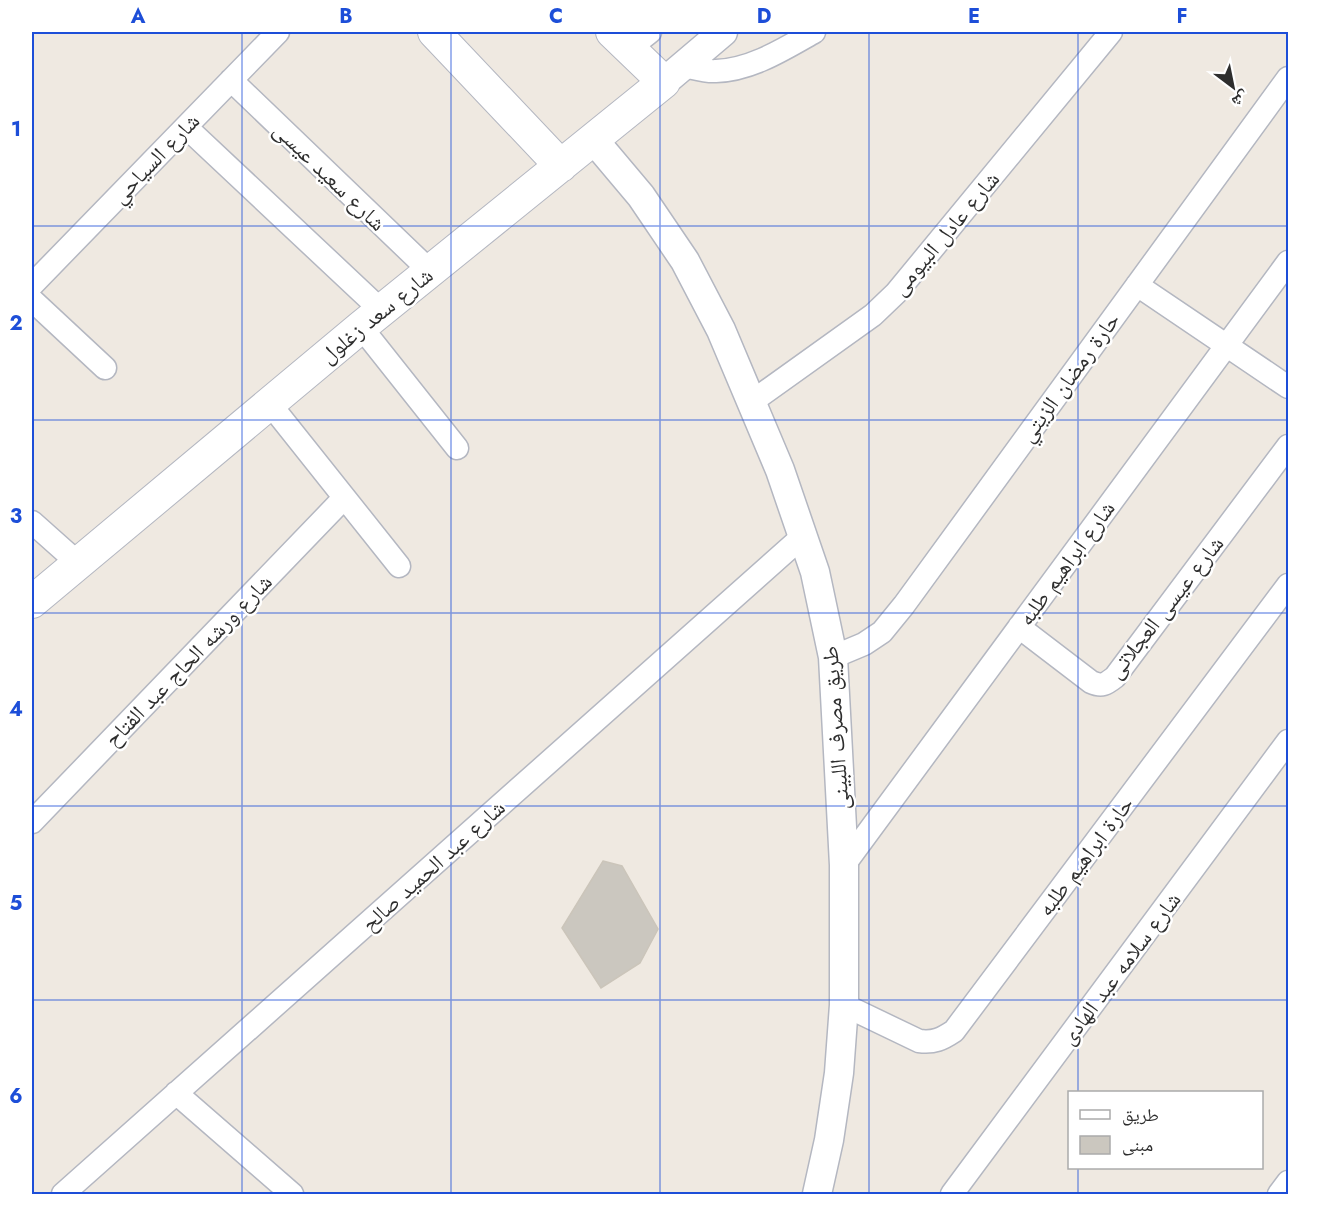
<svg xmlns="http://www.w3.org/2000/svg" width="1320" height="1226" font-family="Jost,'Noto Naskh Arabic',sans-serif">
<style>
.building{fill:#cbc7bf;stroke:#cbc5ba;stroke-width:1.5}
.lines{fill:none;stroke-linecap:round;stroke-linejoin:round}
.minor-casing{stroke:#b4b7c1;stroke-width:25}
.tertiary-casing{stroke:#b4b7c1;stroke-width:31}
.secondary-casing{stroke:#b4b7c1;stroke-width:34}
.minor{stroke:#fff;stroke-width:22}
.tertiary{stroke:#fff;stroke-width:28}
.secondary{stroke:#fff;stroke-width:32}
.grid{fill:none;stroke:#1d4ed8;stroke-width:1.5;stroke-opacity:0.55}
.labels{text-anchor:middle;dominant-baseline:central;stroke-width:5;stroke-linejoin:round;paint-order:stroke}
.street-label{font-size:22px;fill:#2e2e2e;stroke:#fff}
.neatline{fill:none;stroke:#1d4ed8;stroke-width:2}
.grid-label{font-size:20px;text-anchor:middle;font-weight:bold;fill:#1d4ed8}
</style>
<rect width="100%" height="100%" fill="#efe9e1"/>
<path class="building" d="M 603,861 L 622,866 L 658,929 L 640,963 L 601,988 L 562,928 Z"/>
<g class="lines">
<g class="minor-casing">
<path id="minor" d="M 630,48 L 650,32
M 684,66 C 694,68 706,72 716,71 C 751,70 784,49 814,32
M 231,80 L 430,271
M 186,127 L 382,311
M 32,285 L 278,32
M 1137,285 L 1288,387
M 32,300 L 105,368
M 361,327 L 457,448
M 750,403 L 873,315 L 896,293 L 1111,32
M 270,404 L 399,566
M 32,522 L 78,563
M 1019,627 L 1091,682 C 1102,687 1106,684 1115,677 L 1288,446
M 833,657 L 864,644 L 882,632 L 904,605 L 1288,78
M 32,822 L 344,498
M 844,865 L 1288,262
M 844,1005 L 919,1041 C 934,1043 942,1039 954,1031 L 1288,585
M 176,1093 L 292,1194
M 63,1194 L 803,536
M 952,1194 L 1288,741
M 1279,1194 L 1288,1182"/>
</g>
<g class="tertiary-casing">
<path id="tertiary" d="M 664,82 L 723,32
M 593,139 L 641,196 L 685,261 L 721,330 L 780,470 L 815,572 L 833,657 L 844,865 L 844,1005 L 839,1073 L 829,1140 L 817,1194"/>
</g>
<g class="secondary-casing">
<path id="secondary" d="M 434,32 L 561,166
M 32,602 L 361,327 L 664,82 L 612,32"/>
</g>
<use href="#minor" class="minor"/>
<use href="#tertiary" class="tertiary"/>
<use href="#secondary" class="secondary"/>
</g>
<path class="grid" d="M 242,32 L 242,1194M 451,32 L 451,1194M 660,32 L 660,1194M 869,32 L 869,1194M 1078,32 L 1078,1092M 32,226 L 1288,226M 32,420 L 1288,420M 32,613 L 1288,613M 32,806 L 1288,806M 32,1000 L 1288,1000M 1078,1168 L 1078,1194"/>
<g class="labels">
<g class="street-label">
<text transform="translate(155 158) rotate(-46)">شارع السياحي</text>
<text transform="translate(330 176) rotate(44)">شارع سعيد عيسى</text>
<text transform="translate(945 233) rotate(-50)">شارع عادل البيومى</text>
<text transform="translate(376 315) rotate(-39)">شارع سعد زغلول</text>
<text transform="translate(1069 377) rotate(-54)">حارة رمضان الزيتي</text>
<text transform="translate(1066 563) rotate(-54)">شارع ابراهيم طلبه</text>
<text transform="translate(1165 607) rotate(-52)">شارع عيسى العجلاتى</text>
<text transform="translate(188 660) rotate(-46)">شارع ورشه الحاج عبد الفتاح</text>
<text transform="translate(835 728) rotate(-94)">طريق مصرف اللبينى</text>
<text transform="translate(1085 856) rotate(-53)">حارة ابراهيم طلبه</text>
<text transform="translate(433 865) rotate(-42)">شارع عبد الحميد صالح</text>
<text transform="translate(1120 968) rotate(-53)">شارع سلامه عبد الهادى</text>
</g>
</g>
<rect width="1320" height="1226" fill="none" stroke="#ffffff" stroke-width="66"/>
<rect x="1068" y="1091" width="195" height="78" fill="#ffffff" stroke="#ababab" stroke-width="1.5"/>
<rect x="1080" y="1110" width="30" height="9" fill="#ffffff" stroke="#ababab" stroke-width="1.5"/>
<text x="1122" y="1121" font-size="18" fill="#2e2e2e">طريق</text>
<rect x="1080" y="1136" width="30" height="18" fill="#cbc7bf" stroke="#ababab" stroke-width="1.5"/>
<text x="1122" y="1151" font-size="18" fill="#2e2e2e">مبنى</text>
<g transform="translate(1233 87) rotate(148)" stroke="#ffffff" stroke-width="4.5" paint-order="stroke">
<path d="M0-4.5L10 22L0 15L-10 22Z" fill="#2e2e2e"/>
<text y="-9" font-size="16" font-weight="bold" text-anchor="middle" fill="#2e2e2e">ش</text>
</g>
<rect x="33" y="33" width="1254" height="1160" class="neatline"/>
<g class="grid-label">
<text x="138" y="23">A</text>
<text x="346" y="23">B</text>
<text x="556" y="23">C</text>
<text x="764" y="23">D</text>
<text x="974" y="23">E</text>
<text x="1182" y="23">F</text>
<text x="16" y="136">1</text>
<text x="16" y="330">2</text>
<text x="16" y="523">3</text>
<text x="16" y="716">4</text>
<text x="16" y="910">5</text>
<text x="16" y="1103">6</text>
</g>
</svg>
